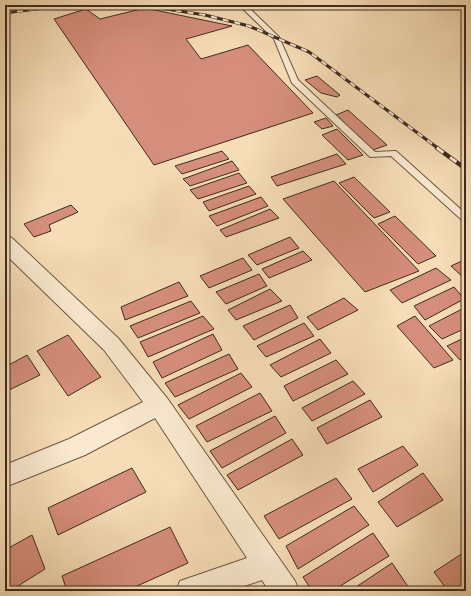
<svg xmlns="http://www.w3.org/2000/svg" width="471" height="596" font-family="Vollkorn,serif">
<style>
.building{fill:#d68e7c;stroke:#3d2c1e}
.lines{fill:none;stroke-linecap:round;stroke-linejoin:round}
.lane-casing{stroke:#6c5844;stroke-width:2}
.street-casing{stroke:#6c5844;stroke-width:2}
.lane{fill:#fae9d0;fill-rule:evenodd}
.street{fill:#fae9d0;fill-rule:evenodd}
.rail-far1-casing{stroke:#3d2c1e;stroke-width:3}
.rail-casing{stroke:#3d2c1e;stroke-width:4.5}
.rail-far1{stroke:#fae9d0;stroke-width:2;stroke-dasharray:6;stroke-linecap:butt}
.rail{stroke:#fae9d0;stroke-width:3;stroke-dasharray:8;stroke-linecap:butt}
</style>
<rect width="100%" height="100%" fill="#f7ddb7"/>
<filter id="stains"><feTurbulence type="fractalNoise" baseFrequency=".005" numOctaves="4"/><feColorMatrix values="0 0 0 0 .2 0 0 0 0 .09 0 0 0 0 .02 0 0 0 .5 -.17"/></filter>
<radialGradient id="worn" r=".72"><stop offset=".6" stop-color="#630" stop-opacity="0"/><stop offset="1" stop-color="#630" stop-opacity=".3"/></radialGradient>
<path class="building" d="M 145,8 L 232,26 L 186,39 L 201,59 L 248,45 L 313,113 L 154,165 L 54,19 L 86,9 L 100,19 Z
M 317,76 L 340,95 L 337,97 L 321,93 L 305,80 Z
M 348,110 L 387,145 L 373,150 L 336,115 Z
M 326,118 L 333,126 L 322,129 L 314,122 Z
M 337,129 L 363,155 L 348,160 L 322,135 Z
M 222,151 L 229,159 L 182,174 L 175,166 Z
M 337,154 L 346,164 L 277,186 L 271,177 Z
M 232,161 L 239,170 L 190,186 L 183,179 Z
M 239,173 L 247,183 L 198,199 L 190,190 Z
M 354,177 L 390,212 L 374,218 L 339,183 Z
M 334,181 L 419,271 L 365,292 L 283,199 Z
M 249,186 L 256,194 L 209,211 L 203,202 Z
M 261,197 L 268,206 L 217,226 L 209,216 Z
M 71,205 L 78,212 L 49,225 L 51,231 L 34,237 L 24,224 Z
M 270,209 L 279,218 L 226,237 L 220,230 Z
M 395,216 L 436,256 L 418,264 L 378,224 Z
M 290,237 L 299,248 L 257,265 L 248,255 Z
M 303,251 L 312,260 L 269,278 L 262,269 Z
M 243,258 L 252,270 L 209,288 L 200,276 Z
M 466,259 L 466,280 L 451,266 Z
M 436,268 L 451,280 L 402,303 L 390,290 Z
M 259,274 L 267,286 L 226,304 L 216,292 Z
M 179,282 L 188,296 L 125,320 L 121,307 Z
M 454,287 L 464,299 L 425,320 L 414,306 Z
M 270,289 L 282,301 L 236,320 L 228,310 Z
M 344,298 L 358,310 L 318,330 L 307,317 Z
M 191,301 L 200,313 L 138,338 L 130,326 Z
M 290,305 L 298,318 L 254,340 L 243,326 Z
M 466,307 L 466,328 L 442,339 L 429,326 Z
M 203,316 L 214,329 L 148,357 L 140,342 Z
M 415,316 L 453,360 L 434,368 L 397,326 Z
M 304,323 L 314,336 L 266,357 L 257,346 Z
M 213,334 L 222,350 L 162,378 L 153,362 Z
M 68,335 L 101,377 L 68,396 L 37,351 Z
M 466,337 L 466,358 L 460,360 L 447,346 Z
M 320,339 L 331,353 L 281,377 L 270,365 Z
M 229,354 L 238,369 L 175,397 L 165,383 Z
M 27,355 L 40,375 L 5,392 L 5,367 Z
M 336,360 L 348,374 L 293,401 L 284,386 Z
M 241,373 L 252,387 L 189,419 L 178,405 Z
M 353,381 L 365,394 L 312,421 L 302,408 Z
M 260,393 L 272,411 L 207,442 L 196,426 Z
M 370,400 L 382,417 L 327,444 L 317,428 Z
M 275,416 L 286,433 L 222,468 L 210,451 Z
M 292,439 L 303,455 L 238,490 L 227,475 Z
M 403,446 L 418,465 L 373,492 L 358,469 Z
M 132,468 L 146,492 L 58,535 L 48,508 Z
M 423,473 L 443,500 L 397,527 L 378,502 Z
M 336,478 L 352,499 L 279,539 L 264,516 Z
M 354,506 L 369,525 L 298,569 L 286,546 Z
M 170,527 L 188,563 L 126,591 L 67,591 L 62,576 Z
M 373,533 L 389,556 L 332,591 L 312,591 L 303,577 Z
M 32,535 L 45,569 L 10,591 L 5,591 L 5,550 Z
M 466,551 L 466,591 L 448,591 L 434,572 Z
M 392,563 L 409,588 L 404,591 L 350,591 Z"/>
<g class="lines">
<g class="lane-casing">
<path id="lane" d="M 239,5 L 246,5 L 279,37 L 298,80 L 375,152 L 396,151 L 466,214 L 466,222 L 463,221 L 391,156 L 370,157 L 292,83 L 274,39 Z"/>
</g>
<g class="street-casing">
<path id="street" d="M 5,236 L 12,238 L 118,338 L 167,398 L 295,581 L 299,591 L 269,591 L 262,580 L 230,591 L 176,591 L 180,581 L 247,558 L 155,418 L 85,455 L 5,487 L 5,465 L 69,439 L 143,402 L 104,350 L 5,254 Z"/>
</g>
<use href="#lane" class="lane"/>
<use href="#street" class="street"/>
<g class="rail-far1-casing">
<path id="rail-far1" d="M 140,5 L 205,15 L 249,26 L 309,52 L 439,149
M 5,13 L 67,5"/>
</g>
<g class="rail-casing">
<path id="rail" d="M 437,148 L 466,169"/>
</g>
<use href="#rail-far1" class="rail-far1"/>
<use href="#rail" class="rail"/>
</g>
<rect width="471" height="596" fill="none" stroke="#f7ddb7" stroke-width="20"/>
<rect x="6" y="6" width="459" height="584" fill="none" stroke="#3d2c1e" stroke-width="2"/>
<rect x="10" y="10" width="451" height="576" fill="none" stroke="#3d2c1e"/>
<rect width="100%" height="100%" filter="url(#stains)"/>
<rect width="100%" height="100%" fill="url(#worn)"/>
</svg>
